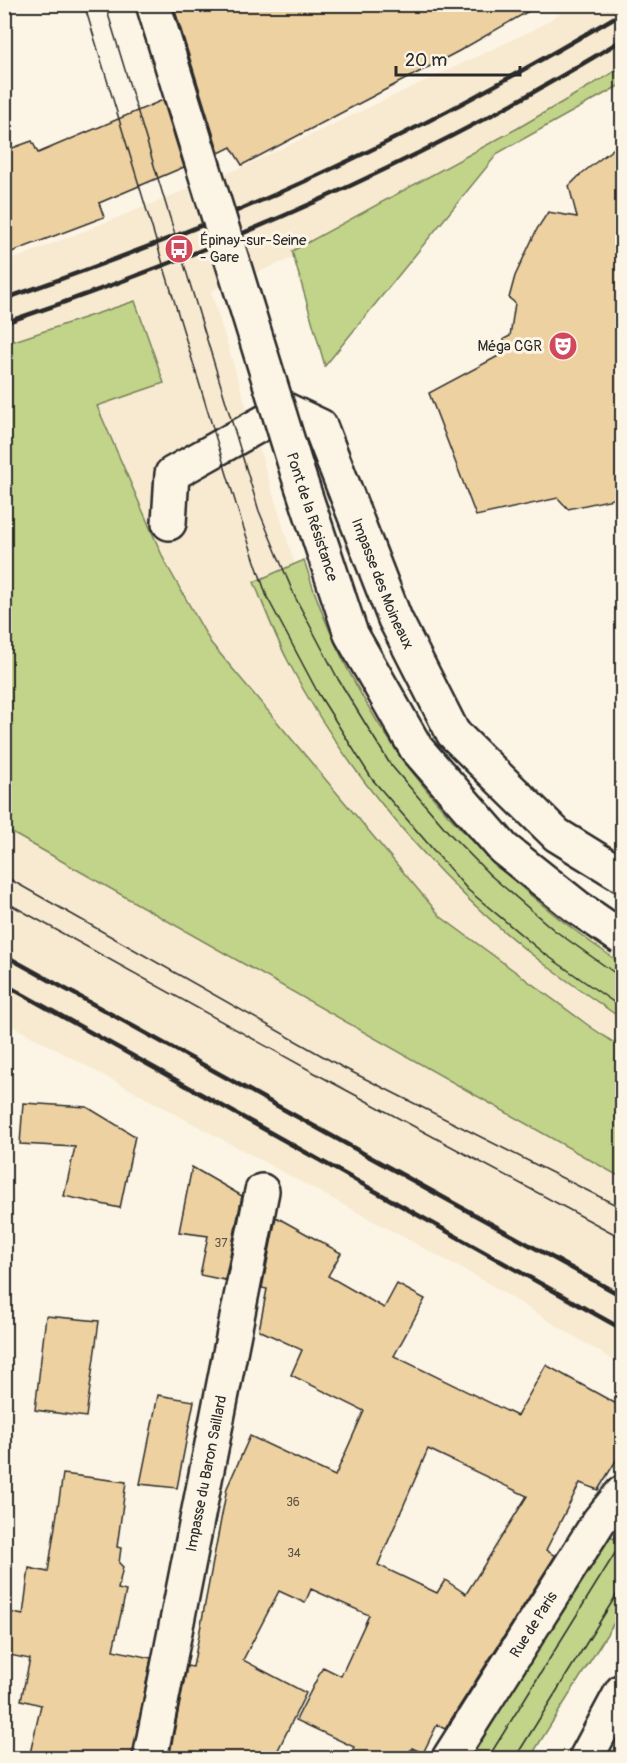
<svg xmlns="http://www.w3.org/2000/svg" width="627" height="1763" font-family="Pangolin,sans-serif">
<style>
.built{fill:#f8ead1}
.green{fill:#c1d489;stroke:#76805a;stroke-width:1.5}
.building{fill:#edd1a1;stroke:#2b2b2b;stroke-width:1.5;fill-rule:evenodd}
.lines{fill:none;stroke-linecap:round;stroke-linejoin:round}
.street-casing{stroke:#2b2b2b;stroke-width:38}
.primary-casing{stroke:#2b2b2b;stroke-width:38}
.street{stroke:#fcf5e5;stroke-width:33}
.primary{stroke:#fcf5e5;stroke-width:33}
.tram{stroke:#2b2b2b;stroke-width:1.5}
.rail{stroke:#2b2b2b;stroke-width:4.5}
.street-bridge-casing{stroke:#2b2b2b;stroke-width:38;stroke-linecap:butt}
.street-bridge{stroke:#fcf5e5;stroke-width:33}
.labels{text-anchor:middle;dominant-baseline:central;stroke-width:6;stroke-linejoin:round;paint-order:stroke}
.number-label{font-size:12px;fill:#5c5448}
.poi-label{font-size:15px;fill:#2b2b2b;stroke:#fcf5e5;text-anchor:start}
.street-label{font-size:15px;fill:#2b2b2b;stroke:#fcf5e5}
</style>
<rect width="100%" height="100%" fill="#fcf5e5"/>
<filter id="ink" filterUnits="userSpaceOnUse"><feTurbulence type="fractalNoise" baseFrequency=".0167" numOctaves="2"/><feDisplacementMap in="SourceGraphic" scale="12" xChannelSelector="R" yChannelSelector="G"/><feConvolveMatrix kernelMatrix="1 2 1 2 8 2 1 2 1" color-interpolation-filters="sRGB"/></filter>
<g filter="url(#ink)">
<path class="built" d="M 574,5 L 622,5 L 622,87 L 513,141 L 303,254 L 211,291 L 296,568 L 396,749 L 495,868 L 622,960 L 622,1366 L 486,1282 L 5,1022 L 5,261 L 19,257 L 240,168 L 535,29 Z"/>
<path class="green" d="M 622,67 L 622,84 L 498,153 L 325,366 L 292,251 L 518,128 Z
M 135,301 L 164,383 L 97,406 L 165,562 L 211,643 L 441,917 L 592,1028 L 622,1048 L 622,1178 L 5,829 L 5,344 Z
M 304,560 C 357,736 472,863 622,964 L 622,1019 C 596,1001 570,983 544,964 C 444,888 345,773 288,661 C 275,636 265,609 254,582 Z
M 622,1525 L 622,1610 L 530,1758 L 463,1758 L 606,1534 L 614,1539 Z"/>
<path class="building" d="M 173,4 L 541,4 L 459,51 L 242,165 L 231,147 L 219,153 Z
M 163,100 L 184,167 L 99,203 L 104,217 L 4,255 L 4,151 L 32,141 L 38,153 Z
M 622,142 L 622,497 L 568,509 L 558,498 L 476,516 L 429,393 L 504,353 L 504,339 L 510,336 L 515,303 L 509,298 L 515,276 L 537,229 L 548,212 L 577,217 L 569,186 L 581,174 Z
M 23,1103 L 87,1107 L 135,1136 L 120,1208 L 64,1196 L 75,1147 L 20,1144 Z
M 192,1167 L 242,1196 L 225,1280 L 200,1275 L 208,1236 L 179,1232 Z
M 276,1217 L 341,1253 L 328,1276 L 384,1308 L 397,1284 L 425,1299 L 394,1356 L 517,1416 L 546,1365 L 622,1407 L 622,1451 L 598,1490 L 580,1483 L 546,1550 L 555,1556 L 445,1729 L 437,1725 L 423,1753 L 412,1748 L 406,1758 L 348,1758 L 354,1747 L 296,1720 L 323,1667 L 341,1676 L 369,1615 L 311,1589 L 305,1603 L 279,1591 L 243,1660 L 306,1693 L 274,1758 L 169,1758 L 187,1666 L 193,1667 L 227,1488 L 250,1436 L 335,1476 L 364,1411 L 291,1375 L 302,1350 L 259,1330 L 267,1289 L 262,1288 ZM 428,1449 L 527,1496 L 466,1594 L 445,1580 L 437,1593 L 378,1565 Z
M 46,1316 L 99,1321 L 86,1417 L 35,1410 Z
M 158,1395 L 194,1401 L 177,1488 L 140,1484 Z
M 63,1474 L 126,1482 L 117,1547 L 121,1548 L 119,1563 L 123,1567 L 118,1589 L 126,1591 L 113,1650 L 151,1658 L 132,1758 L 29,1758 L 41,1705 L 21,1700 L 30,1659 L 4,1654 L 4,1611 L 23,1615 L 29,1568 L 48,1572 Z"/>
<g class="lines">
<g class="street-casing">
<g id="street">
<path id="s1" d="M 169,523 L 172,474 L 286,410 L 320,426 L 395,619 L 453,733 L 557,835 L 622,875"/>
<path id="s2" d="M 150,1758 L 262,1191"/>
<path id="s3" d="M 449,1758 L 599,1521 L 622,1493"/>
</g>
</g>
<g class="primary-casing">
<path id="primary" d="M 586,1758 L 622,1691"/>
</g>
<use href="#street" class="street"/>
<use href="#primary" class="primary"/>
<path class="tram" d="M 84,4 L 239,514 L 267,597 L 318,693 L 372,779 L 468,890 L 542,952 L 622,1008
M 105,4 L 259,511 L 295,597 L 338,679 L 390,764 L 449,833 L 489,874 L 554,930 L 622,978
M 4,876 L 342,1067 L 622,1208
M 4,901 L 331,1082 L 622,1238
M 488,1758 L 622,1542
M 515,1758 L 622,1586"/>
<path class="rail" d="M 4,299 C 120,259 236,215 346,162 C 441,117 532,66 622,13
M 4,323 C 219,251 429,159 622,40
M 4,955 L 622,1296
M 4,984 L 622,1329"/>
<g class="street-bridge-casing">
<g id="street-bridge">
<path id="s4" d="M 153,4 L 298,474 L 351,634 L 416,748 L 504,849 L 577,907 L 622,938"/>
</g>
</g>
<use href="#street-bridge" class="street-bridge"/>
</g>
</g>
<defs>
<g id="bus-disc" transform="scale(1.5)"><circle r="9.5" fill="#d1495b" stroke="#fcf5e5"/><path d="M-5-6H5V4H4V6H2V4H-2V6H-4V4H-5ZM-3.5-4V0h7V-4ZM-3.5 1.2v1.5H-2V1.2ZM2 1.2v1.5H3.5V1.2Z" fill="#fff"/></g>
<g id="theatre-disc" transform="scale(1.5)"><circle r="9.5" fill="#d1495b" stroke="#fcf5e5"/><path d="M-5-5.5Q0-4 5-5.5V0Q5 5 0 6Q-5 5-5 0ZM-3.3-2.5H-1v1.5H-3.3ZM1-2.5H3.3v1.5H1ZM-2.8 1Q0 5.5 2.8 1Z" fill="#fff"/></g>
</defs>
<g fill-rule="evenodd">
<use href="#bus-disc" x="179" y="249"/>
<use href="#theatre-disc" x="563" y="346"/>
</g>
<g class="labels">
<g class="number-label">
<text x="221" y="1243">37</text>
<text x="293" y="1502">36</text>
<text x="294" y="1553">34</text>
</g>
<g class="poi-label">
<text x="200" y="240">Épinay-sur-Seine<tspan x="200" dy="17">- Gare</tspan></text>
<text x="542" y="346" text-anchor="end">Méga CGR</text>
</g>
<g class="street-label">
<text stroke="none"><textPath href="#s4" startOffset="537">Pont de la Résistance</textPath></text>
<text stroke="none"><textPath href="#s1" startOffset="387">Impasse des Moineaux</textPath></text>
<text stroke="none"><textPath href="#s2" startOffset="290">Impasse du Baron Saillard</textPath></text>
<text stroke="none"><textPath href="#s3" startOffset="158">Rue de Paris</textPath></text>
</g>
</g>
<rect width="627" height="1763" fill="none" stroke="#fcf5e5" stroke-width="24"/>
<rect x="12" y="12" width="603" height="1739" fill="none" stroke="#2b2b2b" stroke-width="2" filter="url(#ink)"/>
<path d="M396 66v9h124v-9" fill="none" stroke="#2b2b2b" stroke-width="3"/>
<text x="405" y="66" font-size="18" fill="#2b2b2b" stroke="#fcf5e5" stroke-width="4.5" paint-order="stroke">20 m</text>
</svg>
